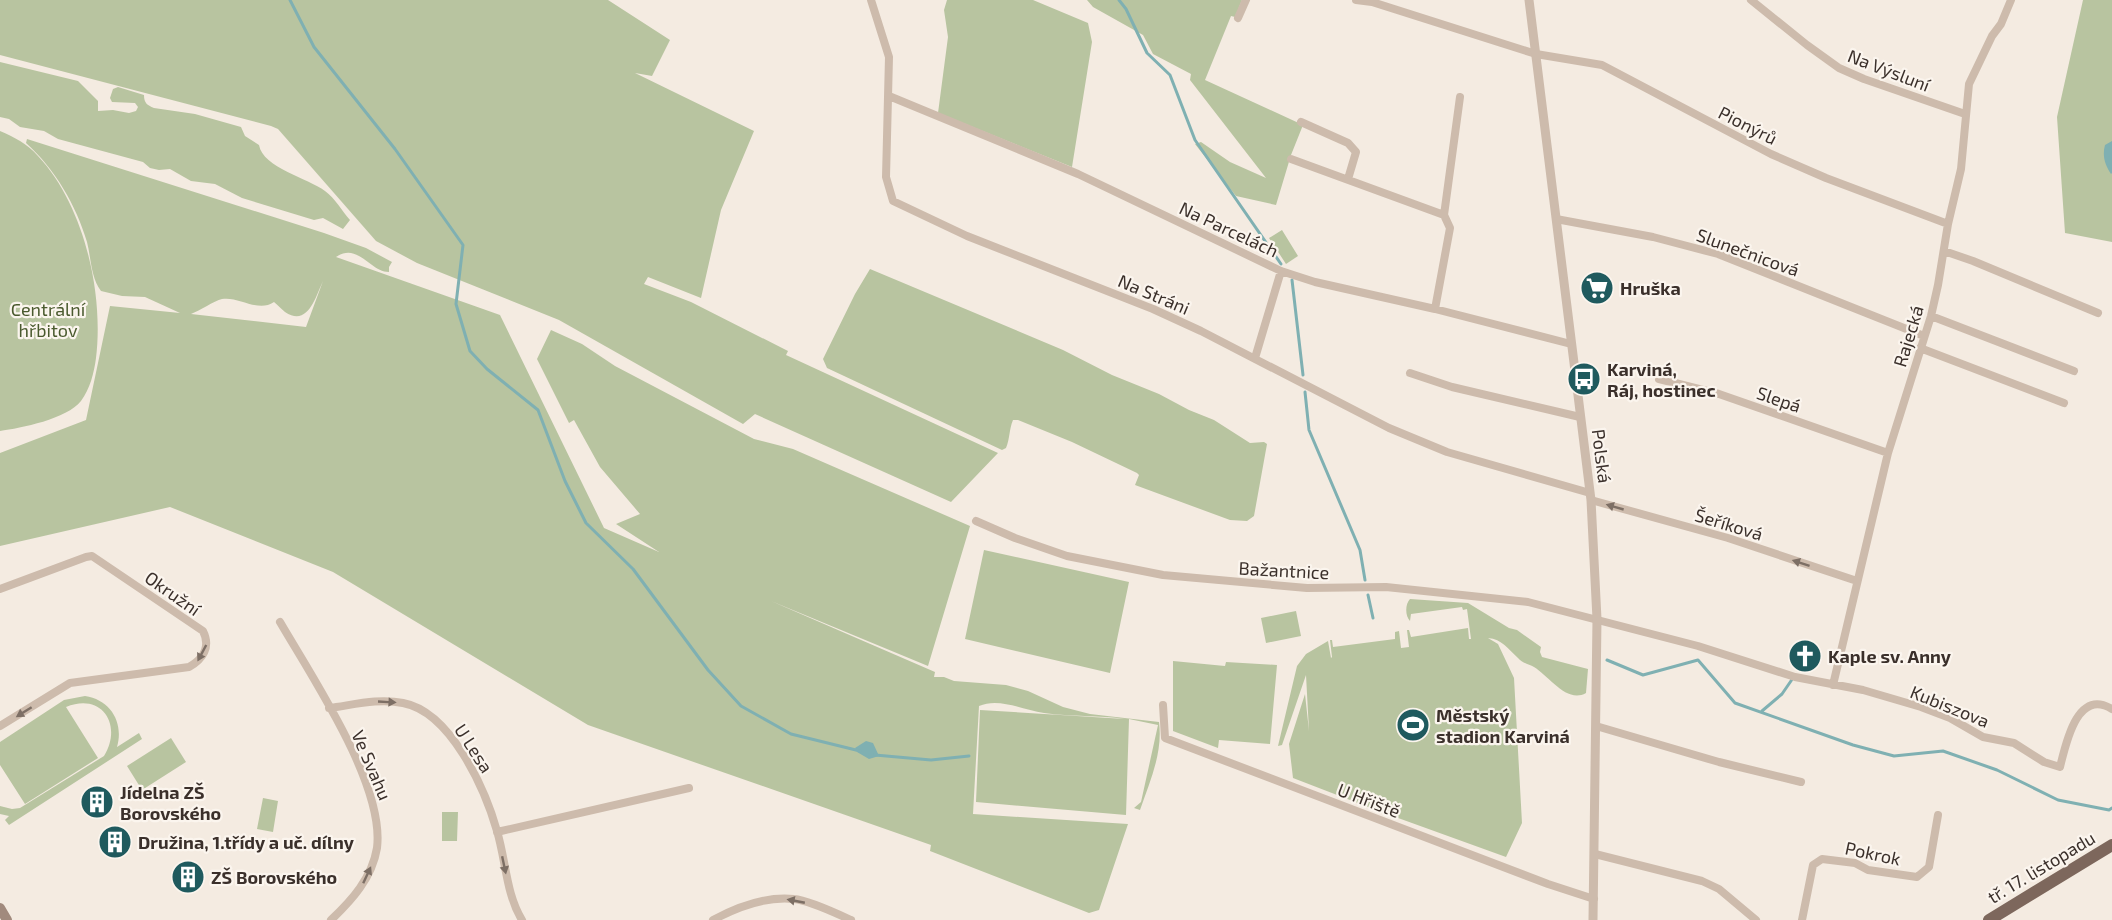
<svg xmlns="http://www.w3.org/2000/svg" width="2112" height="920" font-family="'Exo 2',sans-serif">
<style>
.green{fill:#b8c4a0;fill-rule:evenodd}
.water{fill:#7fb0b2}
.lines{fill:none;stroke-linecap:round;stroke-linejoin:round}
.stream{stroke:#7fb0b2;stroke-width:3}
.minor{stroke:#cdbbac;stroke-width:8}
.tertiary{stroke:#cdbbac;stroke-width:9}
.secondary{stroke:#a18a7d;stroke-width:10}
.primary{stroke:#7d675c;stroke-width:12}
.oneway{fill:#7d6f65}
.labels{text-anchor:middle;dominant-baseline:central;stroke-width:4.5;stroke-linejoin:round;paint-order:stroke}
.street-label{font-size:18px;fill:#3b302b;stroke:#fbf5ee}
.poi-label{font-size:18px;font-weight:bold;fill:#3b302b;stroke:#fbf5ee;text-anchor:start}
.park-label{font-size:18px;fill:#4a5a2e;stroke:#fbf5ee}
</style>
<rect width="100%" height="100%" fill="#f4ebe1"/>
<path class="green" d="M 0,0 L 608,0 L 670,40 L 652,76 L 635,73 L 754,131 L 721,210 L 701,298 L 648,277 L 644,284 L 691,302 L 788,351 L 786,355 L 998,453 L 951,502 L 755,414 L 743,424 L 559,320 L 417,263 L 376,241 L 278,129 L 271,126 L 0,55 Z
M 947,0 L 1033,0 L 1088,23 L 1092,42 L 1072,167 L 938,113 L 948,37 L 944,10 Z
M 1087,0 L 1242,0 L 1235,17 L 1231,16 L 1205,80 L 1303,125 L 1291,155 L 1276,205 L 1236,196 L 1195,144 L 1201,142 L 1230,162 L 1266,178 L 1190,80 L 1191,74 L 1153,54 L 1143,35 L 1093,7 Z
M 2083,0 L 2112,0 L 2112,242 L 2065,233 L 2057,117 Z
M 0,62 L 78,81 L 98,101 L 98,111 L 113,110 L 129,113 L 136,111 L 138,107 L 135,103 L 112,102 L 110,98 L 113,89 L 118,87 L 144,95 C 144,103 147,105 154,108 L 195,114 L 241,127 L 245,136 L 259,145 C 263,168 308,178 325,191 C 335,198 342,211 350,220 L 343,229 L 323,218 L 314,220 L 242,198 L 215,184 L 191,181 L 170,169 L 159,170 L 150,168 L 143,162 L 58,139 L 44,131 L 20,127 L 9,119 L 0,117 Z
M 0,131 C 14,137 28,144 38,156 C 84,205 104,293 96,358 C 94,373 90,389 81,401 C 67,419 21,428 0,431 Z
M 27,139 L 324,233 L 366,248 L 392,262 L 389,267 L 389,272 C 370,272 358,242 336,257 L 500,315 L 604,528 L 659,552 L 616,524 L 640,514 L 600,467 L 574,420 L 569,423 L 537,359 L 551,330 L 582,344 L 615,366 L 754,439 L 793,449 L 970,526 L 928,666 L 771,601 L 935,672 L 934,677 L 944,677 L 954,681 L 1006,685 L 1028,691 L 1063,707 L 1090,714 L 1159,722 C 1163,753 1150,781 1140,810 L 1134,808 L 1141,802 L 1158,725 L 1129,719 L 1126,815 L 976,802 L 980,710 L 1125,719 C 1099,715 1071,717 1044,713 C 1023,710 999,697 979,706 L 973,814 L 1128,824 L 1099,910 L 1089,913 L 930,851 L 931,845 L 588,725 L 333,572 L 170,507 L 0,546 L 0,453 L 86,420 L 110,306 L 180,313 L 145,297 L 122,296 L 101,291 C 91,278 91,258 87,242 C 76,205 55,169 26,143 ZM 323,281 L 306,327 L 191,314 C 199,311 214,301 222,299 C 239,296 258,313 274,302 C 278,305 281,309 285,312 C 308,327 315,298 323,281 Z
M 1282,230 L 1298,256 L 1286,264 L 1269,238 Z
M 870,269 L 1063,350 L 1112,375 L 1159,394 L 1189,410 L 1214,420 L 1250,443 L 1264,442 L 1267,444 L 1254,516 L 1247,521 L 1230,520 L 1135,485 L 1139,475 L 1137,473 L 1072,442 L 1018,420 L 1013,420 C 1009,429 1010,439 1006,448 L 1002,450 L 827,368 L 823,359 L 855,294 Z
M 984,550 L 1129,582 L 1110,673 L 965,639 Z
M 1410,599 L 1468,603 L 1509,628 L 1517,630 L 1541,647 L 1540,652 L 1542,657 L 1588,669 L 1586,693 C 1567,704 1549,676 1534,667 C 1529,664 1522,663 1518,658 C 1508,649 1502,639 1488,638 L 1498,644 L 1514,678 L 1522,823 L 1506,857 L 1376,810 L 1293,778 L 1289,744 L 1305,694 L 1309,731 L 1306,675 L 1282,745 L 1278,746 L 1297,666 L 1306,654 L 1328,641 L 1331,658 L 1332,657 L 1330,640 L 1332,640 L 1333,647 L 1395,639 L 1395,632 L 1399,631 L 1401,648 L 1409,647 L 1407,630 L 1409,630 L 1411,637 L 1468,628 L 1469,639 L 1471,639 L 1467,609 L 1463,610 L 1462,607 L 1411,614 L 1410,621 C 1405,616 1405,604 1410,599 Z
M 1296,611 L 1301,636 L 1266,643 L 1261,618 Z
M 1173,661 L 1225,666 L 1226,662 L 1277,665 L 1270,744 L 1219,740 L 1218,748 L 1173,731 Z
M 85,696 C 111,700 124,723 117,747 L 139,733 L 142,739 L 9,825 L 5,820 L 9,816 L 0,814 L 0,806 L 12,809 L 20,808 L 104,756 C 123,725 102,692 66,707 L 98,758 L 25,804 L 0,765 L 0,742 L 64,700 Z
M 171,738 L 186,762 L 142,790 L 127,766 Z
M 263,798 L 278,801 L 273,832 L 257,829 Z
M 442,812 L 458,812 L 457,841 L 442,841 Z"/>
<path class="water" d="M 2112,141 L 2112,173 L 2111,174 C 2105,165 2102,156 2105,145 Z
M 866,741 L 873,743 L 879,756 L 869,759 L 857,752 L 855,748 Z"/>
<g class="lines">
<path class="stream" d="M 290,0 L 314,47 L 395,149 L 463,245 L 456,304 L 470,351 L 487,369 L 538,410 L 565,481 L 586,523 L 633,569 L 708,670 L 741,706 L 791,734 L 860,751
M 1119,0 L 1126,9 L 1147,53 L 1170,75 L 1195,140 L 1281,264
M 1292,280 L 1303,375
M 1305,392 L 1309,430 L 1360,550 L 1365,580
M 1368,595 L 1373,618
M 1607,660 L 1643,675 L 1698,660 L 1735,703 L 1853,745 L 1894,756 L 1943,751 L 1997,770 L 2058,800 L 2109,810 L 2112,808
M 1762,711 L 1782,694 L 1793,678
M 875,755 L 931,760 L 969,756"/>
<path class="minor" d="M 871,0 L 889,57 L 886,177 L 893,201 L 967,236 L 1153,309 L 1201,331 L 1389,428 L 1447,452 L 1590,493
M 1356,0 L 1372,2 L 1536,54 L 1602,65 L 1771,154 L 1826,178 L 1948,224
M 1751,0 L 1807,45 L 1839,68 L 1864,79 L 1965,114
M 1238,18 L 1246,0
M 889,96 L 1078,174 L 1281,271 L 1315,282 L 1435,309 L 1571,344
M 1301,122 L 1348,143 L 1356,152 L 1348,179
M 1291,159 L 1444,215 L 1450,228 L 1435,309
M 1444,215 L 1460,97
M 1556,219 L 1653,237 L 1718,254 L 1924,336
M 1944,251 L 1973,261 L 2098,313
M 1931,316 L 2074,371
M 1920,348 L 2064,403
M 1255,358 L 1281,271
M 1410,373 L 1452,387 L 1580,417
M 1659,379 L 1719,394 L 1888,453
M 1591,500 L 1728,538 L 1857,581
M 976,521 L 1015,538 L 1067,556 L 1163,575 L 1307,588 L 1386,587 L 1528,602 L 1698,646 L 1795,677 L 1863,690 L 1921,707 L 1950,718 L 1983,737 L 2014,743 L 2044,762 L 2060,767 C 2066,743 2077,688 2112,709
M 0,589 L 86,557 L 92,556 L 203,631 C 211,647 203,659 189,667 L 70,683 L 0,726
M 280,622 C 312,677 385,785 377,848 C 372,878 352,900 331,920
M 1833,685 L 1888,453 L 1931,316 L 1938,285 L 1948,224 L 1961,169 L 1969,84 L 1992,36 L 2001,24 L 2011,0
M 1163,705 L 1165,738 L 1548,884 L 1594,899
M 329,708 C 353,705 378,698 403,703 C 451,712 485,789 497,831 C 506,861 506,894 522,920
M 1596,726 L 1719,762 L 1801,782
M 497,832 L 689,788
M 1595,854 L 1702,881 L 1719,889 L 1756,920
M 713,920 C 737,907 766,896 794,899 C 808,900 838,914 851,920
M 1802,920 L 1813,865 L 1822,859 L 1855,863 L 1868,870 L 1917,877 L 1929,867 L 1938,815"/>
<path class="tertiary" d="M 1529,0 L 1591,500 L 1597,619 L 1593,920"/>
<path class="secondary" d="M 0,908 L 7,920"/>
<path class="primary" d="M 1989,920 L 2112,845"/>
</g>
<defs><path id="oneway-solid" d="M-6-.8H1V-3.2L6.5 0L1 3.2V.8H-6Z" transform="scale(1.5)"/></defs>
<g class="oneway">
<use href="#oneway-solid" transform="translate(1615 507) rotate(-164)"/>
<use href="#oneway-solid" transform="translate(1801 563) rotate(-162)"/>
<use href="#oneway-solid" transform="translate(202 653) rotate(118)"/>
<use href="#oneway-solid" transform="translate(387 702) rotate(3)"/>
<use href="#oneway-solid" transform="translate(24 712) rotate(148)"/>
<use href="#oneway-solid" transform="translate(504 865) rotate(78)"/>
<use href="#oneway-solid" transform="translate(367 875) rotate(-65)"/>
<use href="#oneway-solid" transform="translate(796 901) rotate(-169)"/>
</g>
<defs>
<g id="supermarket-disc" transform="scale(1.725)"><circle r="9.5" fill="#1f5a5e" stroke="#fbf5ee"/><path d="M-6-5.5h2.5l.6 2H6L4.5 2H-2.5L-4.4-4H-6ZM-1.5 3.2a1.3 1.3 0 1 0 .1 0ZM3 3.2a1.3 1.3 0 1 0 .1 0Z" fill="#fff"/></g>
<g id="bus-disc" transform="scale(1.725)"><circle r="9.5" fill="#1f5a5e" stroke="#fbf5ee"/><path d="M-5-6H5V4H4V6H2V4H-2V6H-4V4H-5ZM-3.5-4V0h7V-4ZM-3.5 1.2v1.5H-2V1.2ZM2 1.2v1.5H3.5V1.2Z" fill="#fff"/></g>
<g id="church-disc" transform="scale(1.725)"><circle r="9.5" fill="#1f5a5e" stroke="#fbf5ee"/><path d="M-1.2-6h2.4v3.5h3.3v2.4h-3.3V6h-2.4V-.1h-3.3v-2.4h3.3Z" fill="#fff"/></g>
<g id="stadium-disc" transform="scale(1.725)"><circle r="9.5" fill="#1f5a5e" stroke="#fbf5ee"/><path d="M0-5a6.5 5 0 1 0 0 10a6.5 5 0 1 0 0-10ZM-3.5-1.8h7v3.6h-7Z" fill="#fff"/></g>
<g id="building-disc" transform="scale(1.725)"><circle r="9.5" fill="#1f5a5e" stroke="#fbf5ee"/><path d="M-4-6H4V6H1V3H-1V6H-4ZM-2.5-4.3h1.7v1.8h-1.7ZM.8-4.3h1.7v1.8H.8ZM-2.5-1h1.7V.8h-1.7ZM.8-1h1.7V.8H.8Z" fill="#fff"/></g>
</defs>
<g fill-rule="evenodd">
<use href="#supermarket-disc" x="1597" y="288"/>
<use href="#bus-disc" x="1584" y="379"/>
<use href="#church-disc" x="1805" y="656"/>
<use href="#stadium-disc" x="1413" y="725"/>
<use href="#building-disc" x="97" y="802"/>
<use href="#building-disc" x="115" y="842"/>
<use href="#building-disc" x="188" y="877"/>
</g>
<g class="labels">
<g class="street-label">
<text transform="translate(1889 70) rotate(21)">Na Výsluní</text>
<text transform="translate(1748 125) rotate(27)">Pionýrů</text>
<text transform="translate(1229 229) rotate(25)">Na Parcelách</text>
<text transform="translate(1748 252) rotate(20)">Slunečnicová</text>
<text transform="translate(1154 294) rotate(23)">Na Stráni</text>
<text transform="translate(1908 336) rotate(-73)">Rajecká</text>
<text transform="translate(1779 399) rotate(19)">Slepá</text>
<text transform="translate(1602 456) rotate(83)">Polská</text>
<text transform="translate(1729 524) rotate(17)">Šeříková</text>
<text transform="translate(1284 570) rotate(3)">Bažantnice</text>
<text transform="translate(173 593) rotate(35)">Okružní</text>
<text transform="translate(1950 706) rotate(22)">Kubiszova</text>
<text transform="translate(474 748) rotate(57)">U Lesa</text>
<text transform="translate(372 765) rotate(67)">Ve Svahu</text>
<text transform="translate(1369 800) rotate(21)">U Hřiště</text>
<text transform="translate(1873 853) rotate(12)">Pokrok</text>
<text transform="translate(2041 867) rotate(-31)">tř. 17. listopadu</text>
</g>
<g class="poi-label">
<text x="1620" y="288">Hruška</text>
<text x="1607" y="369">Karviná,<tspan x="1607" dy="21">Ráj, hostinec</tspan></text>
<text x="1828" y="656">Kaple sv. Anny</text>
<text x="1436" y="715">Městský<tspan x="1436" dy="21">stadion Karviná</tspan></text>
<text x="120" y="792">Jídelna ZŠ<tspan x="120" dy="21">Borovského</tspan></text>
<text x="138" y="842">Družina, 1.třídy a uč. dílny</text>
<text x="211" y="877">ZŠ Borovského</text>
</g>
<g class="park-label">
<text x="48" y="309">Centrální<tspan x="48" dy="21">hřbitov</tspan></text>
</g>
</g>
</svg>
